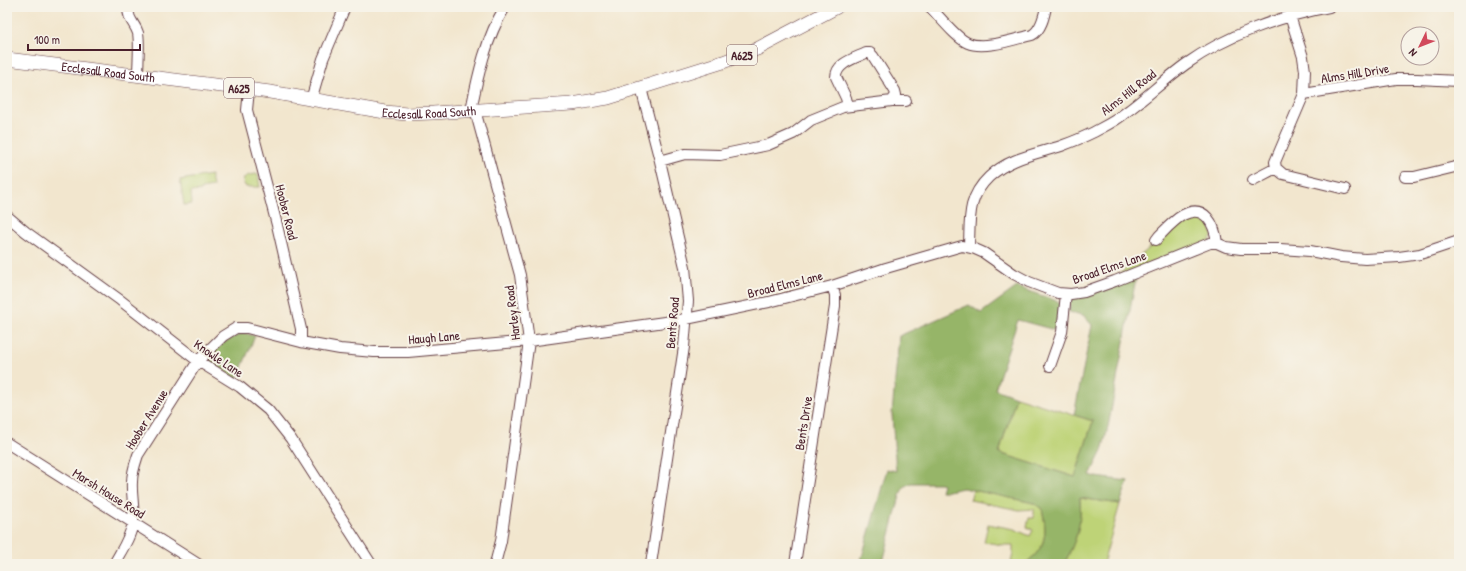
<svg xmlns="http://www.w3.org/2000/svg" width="1466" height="571" font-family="'Patrick Hand',sans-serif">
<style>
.green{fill:#bed377;stroke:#847951}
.forest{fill:#96b568;stroke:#706a4a}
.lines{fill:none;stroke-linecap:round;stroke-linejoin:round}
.minor-casing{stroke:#633d43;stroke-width:12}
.major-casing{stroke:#633d43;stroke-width:14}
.minor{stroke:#fff;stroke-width:10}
.major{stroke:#fff;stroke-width:13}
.labels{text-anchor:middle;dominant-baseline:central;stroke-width:4;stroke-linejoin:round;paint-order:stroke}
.shield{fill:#f7f3e8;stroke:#7e5f64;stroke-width:1}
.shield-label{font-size:12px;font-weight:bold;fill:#4a1f2b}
.street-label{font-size:13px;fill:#4a1f2b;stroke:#f7f3e8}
</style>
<rect width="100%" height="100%" fill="#f7f3e8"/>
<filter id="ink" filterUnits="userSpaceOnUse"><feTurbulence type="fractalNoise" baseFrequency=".025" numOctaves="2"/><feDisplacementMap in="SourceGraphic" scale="8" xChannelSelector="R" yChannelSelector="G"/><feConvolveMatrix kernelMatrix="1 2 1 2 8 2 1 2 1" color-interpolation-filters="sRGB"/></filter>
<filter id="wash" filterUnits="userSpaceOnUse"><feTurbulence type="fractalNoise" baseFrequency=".012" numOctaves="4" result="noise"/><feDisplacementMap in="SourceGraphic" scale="16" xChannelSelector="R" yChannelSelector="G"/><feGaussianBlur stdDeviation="0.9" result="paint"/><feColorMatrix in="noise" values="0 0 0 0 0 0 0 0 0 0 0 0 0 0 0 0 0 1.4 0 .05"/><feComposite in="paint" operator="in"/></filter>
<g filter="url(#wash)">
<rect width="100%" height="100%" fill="#f2e6ce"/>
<path class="green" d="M 256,174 L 258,175 L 260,187 L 246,187 L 243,182 C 243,175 250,175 256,174 Z
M 211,175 L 213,187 L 201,189 L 201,191 L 191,192 L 192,204 L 184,205 L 180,180 Z
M 1199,216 L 1208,221 L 1213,236 L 1209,241 L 1116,277 L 1154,244 L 1157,245 L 1189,217 Z
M 1016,397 L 1093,421 L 1075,477 L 999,453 Z
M 973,490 L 1034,503 L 1042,509 C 1046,526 1048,542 1034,556 C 1031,559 1028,561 1025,564 L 1015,564 L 1011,562 L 1013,554 L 1013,545 L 1003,545 L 984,542 L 988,524 L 1014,529 L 1030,536 L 1033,530 L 1027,527 L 1029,518 L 1034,518 L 1034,509 L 1019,510 L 970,500 Z
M 1080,498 L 1120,504 L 1103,564 L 1064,564 C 1076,540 1082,525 1080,498 Z"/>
<path class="forest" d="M 1136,278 L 1108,427 L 1102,451 L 1090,475 L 1096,477 L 1128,481 L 1120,504 L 1080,498 C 1082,525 1076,541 1064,564 L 1025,564 C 1028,561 1031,559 1034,556 C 1048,542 1046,526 1042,509 L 1034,503 L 963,488 L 948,491 L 941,491 L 943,484 L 940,483 L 911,483 L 905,486 L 901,492 L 883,562 L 889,564 L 860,564 L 887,469 L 896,471 L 892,414 L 899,336 L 969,305 L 981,313 L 1017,287 L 1057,301 L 1060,305 L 1055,330 L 1018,320 L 995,389 L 1016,397 L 999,453 L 1075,477 L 1093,421 L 1074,415 L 1092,325 L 1083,315 L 1069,312 L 1071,299 Z
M 244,333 L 255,336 L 237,379 L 212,362 L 210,359 C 214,346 232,337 244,333 Z"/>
</g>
<g filter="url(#ink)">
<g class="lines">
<g class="minor-casing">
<path id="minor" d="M 128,7 C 128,21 135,23 138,33 C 140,44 138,64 138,75
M 930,7 C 939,16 957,39 968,43 C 984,50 1015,39 1032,35 C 1041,30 1044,17 1046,7
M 1290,16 L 1303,57 L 1305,71 L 1304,94 L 1275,162 L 1276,168 L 1283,174 L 1345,189
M 641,88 L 660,161 L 685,267 L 688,301 L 684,347 L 651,564
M 249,90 L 247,110 L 277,225 L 301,329 L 301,342
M 1304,94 L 1396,79 L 1417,79 L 1459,81
M 311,100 L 323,59 L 345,7
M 848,106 L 846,98 L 836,77 C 836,63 856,58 866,53 L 870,53 L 873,56 L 895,91 L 896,95 L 892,101
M 471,110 C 478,75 486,38 505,7
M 475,110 L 520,275 L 529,341 L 501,541 L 495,564
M 660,161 L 685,154 L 720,155 L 768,145 L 793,134 L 811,120 L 843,107 L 892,101 L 906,101
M 1405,177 L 1414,177 L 1459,166
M 1253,180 L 1276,168
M 7,216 L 26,232 L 120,300 L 198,361 L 240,387 L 268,410 L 291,439 L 371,564
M 1156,240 L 1159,236 C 1166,229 1174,220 1183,215 C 1205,203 1215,225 1217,243
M 969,247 C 970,219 967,198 989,177 C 1009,158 1036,154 1061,146 C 1072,142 1084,137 1094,132 C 1105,126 1116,121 1125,113 C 1146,98 1165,79 1186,64 C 1227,35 1281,16 1329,7
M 1050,366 L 1062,332 L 1066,294
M 7,443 L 198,564
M 114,564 C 121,551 131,537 133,522 C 135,509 131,495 132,482 C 132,472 135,464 138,455 L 198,361 L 223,336 L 236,328 L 247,328 L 301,342 L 340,349 L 374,352 L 408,352 L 529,341 L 686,319 L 769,302 L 832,286 L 886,268 L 962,246 L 975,249 L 984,253 L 1014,274 L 1029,282 L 1058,293 L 1071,294 L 1084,292 L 1115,281 L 1210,243 L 1217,243 L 1226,247 L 1241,249 L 1280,249 L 1310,251 L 1341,257 L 1365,259 L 1399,257 L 1420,254 L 1459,241
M 795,564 L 835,306 L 835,295 L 832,286"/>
</g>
<g class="major-casing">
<g id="major">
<path id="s1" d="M 7,59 L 270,92 L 385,112 L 407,114 L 433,113 L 572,104 L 608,98 L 723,62 L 757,49 L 837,7"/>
</g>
</g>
<use href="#minor" class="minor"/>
<use href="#major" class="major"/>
</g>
</g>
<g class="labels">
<g class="shield">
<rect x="727" y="45" width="30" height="20" rx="3"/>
<rect x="224" y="78" width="30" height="20" rx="3"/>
</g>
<g class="shield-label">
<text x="742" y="55">A625</text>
<text x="239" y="88">A625</text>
</g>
<g class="street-label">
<text stroke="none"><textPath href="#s1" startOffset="102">Ecclesall Road South</textPath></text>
<text transform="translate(1355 73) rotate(-9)">Alms Hill Drive</text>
<text transform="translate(1128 92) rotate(-38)">Alms Hill Road</text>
<text stroke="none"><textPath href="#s1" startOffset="426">Ecclesall Road South</textPath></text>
<text transform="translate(287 212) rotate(76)">Hoober Road</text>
<text transform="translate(1109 267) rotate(-19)">Broad Elms Lane</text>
<text transform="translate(785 284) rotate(-14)">Broad Elms Lane</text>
<text transform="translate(512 313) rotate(-97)">Harley Road</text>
<text transform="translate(672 323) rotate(-85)">Bents Road</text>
<text transform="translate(434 337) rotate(-5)">Haugh Lane</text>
<text transform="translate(219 358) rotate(34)">Knowle Lane</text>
<text transform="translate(146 419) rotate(-58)">Hoober Avenue</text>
<text transform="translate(803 423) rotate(-81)">Bents Drive</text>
<text transform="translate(109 493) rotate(32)">Marsh House Road</text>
</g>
</g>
<rect width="1466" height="571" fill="none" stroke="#f7f3e8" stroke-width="24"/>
<g transform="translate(1420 46) rotate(227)"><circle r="19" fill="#f7f3e8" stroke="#b29e9c"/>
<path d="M0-3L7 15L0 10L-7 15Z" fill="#d1495b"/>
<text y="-6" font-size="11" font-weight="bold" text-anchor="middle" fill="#4a1f2b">N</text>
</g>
<path d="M28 44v6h112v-6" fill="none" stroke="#4a1f2b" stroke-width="2"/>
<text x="34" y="44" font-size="12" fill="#4a1f2b" stroke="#f7f3e8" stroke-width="3" paint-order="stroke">100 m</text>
</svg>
